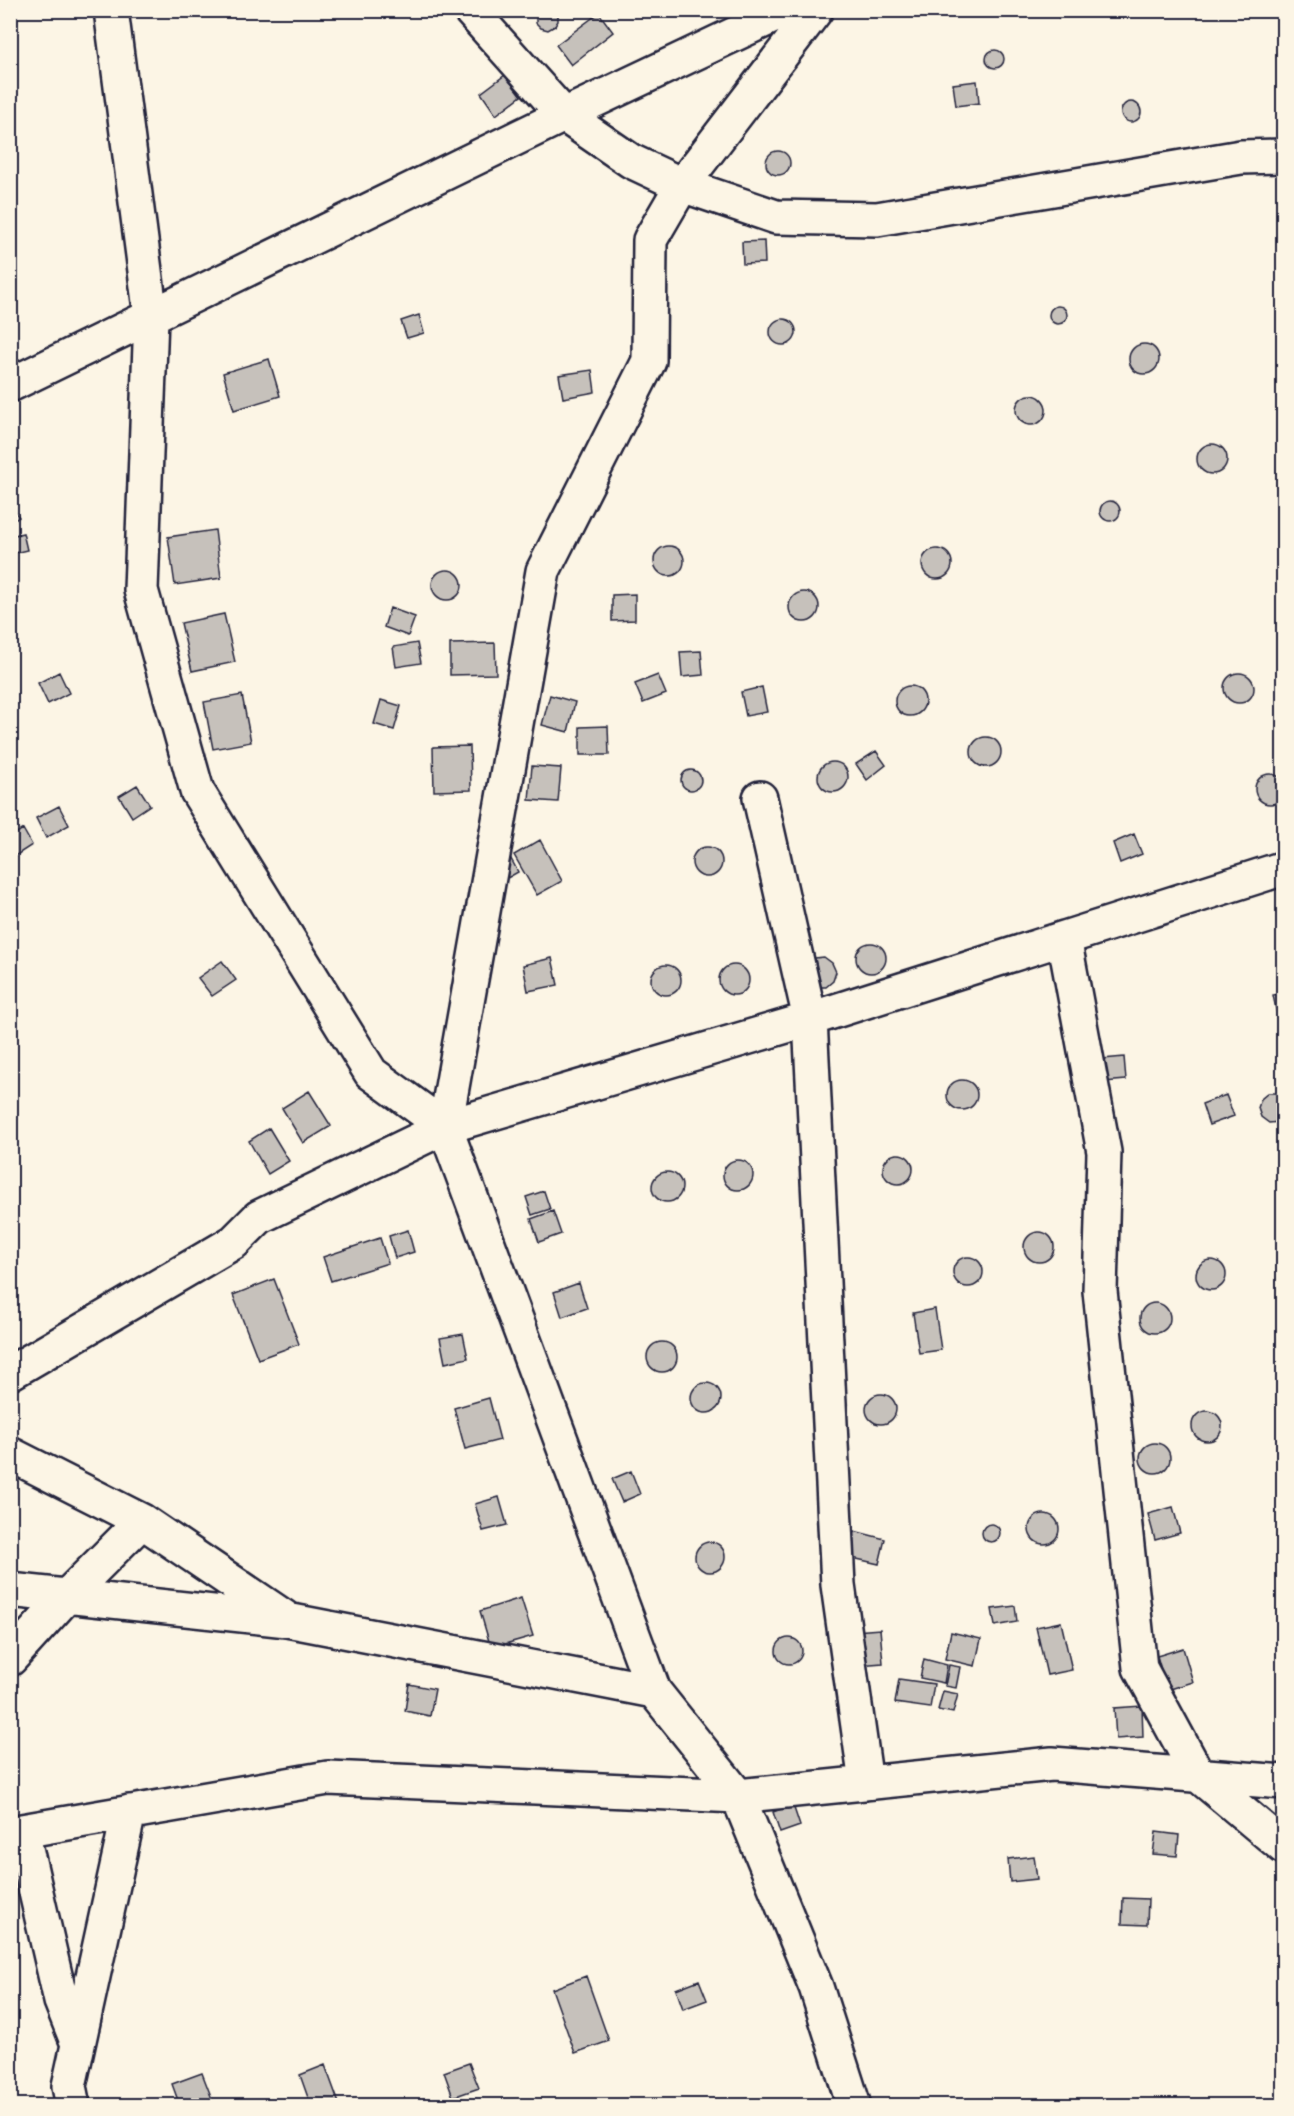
<svg xmlns="http://www.w3.org/2000/svg" width="1294" height="2116" font-family="Kalam,sans-serif">
<style>
.building{fill:#c6c1bb;stroke:#22223b;stroke-width:1.5}
.lines{fill:none;stroke-linecap:round;stroke-linejoin:round}
.street-casing{stroke:#22223b;stroke-width:38}
.street{stroke:#fcf5e5;stroke-width:33}
</style>
<rect width="100%" height="100%" fill="#fcf5e5"/>
<filter id="ink" filterUnits="userSpaceOnUse"><feTurbulence type="fractalNoise" baseFrequency=".0167" numOctaves="2"/><feDisplacementMap in="SourceGraphic" scale="12" xChannelSelector="R" yChannelSelector="G"/><feConvolveMatrix kernelMatrix="1 2 1 2 8 2 1 2 1" color-interpolation-filters="sRGB"/></filter>
<g filter="url(#ink)">
<path class="building" d="M 539,10 L 555,10 L 558,14 L 558,21 L 555,26 L 548,30 L 541,28 L 536,23 L 536,16 Z
M 1055,10 L 1070,10 L 1071,12 L 1059,18 Z
M 599,13 L 613,32 L 571,65 L 556,45 Z
M986 59a9 9 0 1 1 18 0a9 9 0 1 1-18 0Z
M 505,75 L 521,96 L 496,115 L 481,93 Z
M 977,81 L 979,103 L 956,106 L 953,84 Z
M1121 112a10 10 0 1 1 20 0a10 10 0 1 1-20 0Z
M766 163a12 12 0 1 1 24 0a12 12 0 1 1-24 0Z
M 764,241 L 765,263 L 743,264 L 742,242 Z
M1049 315a9 9 0 1 1 18 0a9 9 0 1 1-18 0Z
M 419,315 L 424,333 L 407,338 L 401,321 Z
M770 332a13 13 0 1 1 26 0a13 13 0 1 1-26 0Z
M1129 359a15 15 0 1 1 30 0a15 15 0 1 1-30 0Z
M 269,359 L 280,396 L 234,410 L 223,373 Z
M 592,370 L 595,392 L 563,398 L 559,375 Z
M1016 410a15 15 0 1 1 30 0a15 15 0 1 1-30 0Z
M1197 459a15 15 0 1 1 30 0a15 15 0 1 1-30 0Z
M1100 511a10 10 0 1 1 20 0a10 10 0 1 1-20 0Z
M 10,505 L 19,517 L 10,523 Z
M 215,530 L 221,578 L 175,585 L 168,537 Z
M 23,533 L 27,550 L 10,554 L 10,536 Z
M654 561a15 15 0 1 1 30 0a15 15 0 1 1-30 0Z
M922 564a15 15 0 1 1 30 0a15 15 0 1 1-30 0Z
M432 585a15 15 0 1 1 30 0a15 15 0 1 1-30 0Z
M789 607a15 15 0 1 1 30 0a15 15 0 1 1-30 0Z
M 635,594 L 635,620 L 612,621 L 612,595 Z
M 390,608 L 415,617 L 408,636 L 384,627 Z
M 224,614 L 235,662 L 192,671 L 181,623 Z
M 417,643 L 421,663 L 396,667 L 393,647 Z
M 495,643 L 496,674 L 450,675 L 450,644 Z
M 701,651 L 703,675 L 682,677 L 680,652 Z
M 59,672 L 69,693 L 48,704 L 38,683 Z
M1224 688a15 15 0 1 1 30 0a15 15 0 1 1-30 0Z
M 658,675 L 666,694 L 643,703 L 635,684 Z
M895 701a15 15 0 1 1 30 0a15 15 0 1 1-30 0Z
M 762,687 L 767,712 L 746,716 L 741,692 Z
M 242,695 L 251,742 L 213,749 L 204,702 Z
M 550,695 L 575,702 L 568,732 L 542,725 Z
M 381,700 L 401,706 L 394,730 L 374,724 Z
M 608,726 L 609,755 L 580,755 L 580,727 Z
M971 752a15 15 0 1 1 30 0a15 15 0 1 1-30 0Z
M 470,746 L 471,790 L 434,791 L 433,747 Z
M 876,751 L 886,765 L 867,780 L 856,764 Z
M818 777a15 15 0 1 1 30 0a15 15 0 1 1-30 0Z
M 532,766 L 561,768 L 558,802 L 529,800 Z
M681 780a10 10 0 1 1 20 0a10 10 0 1 1-20 0Z
M1255 789a15 15 0 1 1 30 0a15 15 0 1 1-30 0Z
M 137,785 L 150,805 L 132,817 L 119,796 Z
M 59,806 L 69,825 L 46,838 L 36,818 Z
M 23,829 L 32,845 L 12,858 L 10,837 Z
M 1134,834 L 1142,854 L 1120,863 L 1113,843 Z
M 540,840 L 562,881 L 537,895 L 514,855 Z
M692 862a15 15 0 1 1 30 0a15 15 0 1 1-30 0Z
M 510,857 L 518,872 L 504,880 L 495,865 Z
M856 958a15 15 0 1 1 30 0a15 15 0 1 1-30 0Z
M 824,957 L 832,963 L 836,972 L 833,981 L 826,987 L 816,987 L 808,964 L 815,958 Z
M 552,958 L 558,985 L 528,991 L 523,965 Z
M 222,961 L 236,980 L 212,996 L 198,978 Z
M651 980a15 15 0 1 1 30 0a15 15 0 1 1-30 0Z
M719 980a15 15 0 1 1 30 0a15 15 0 1 1-30 0Z
M 1284,993 L 1284,1013 L 1277,1014 L 1273,995 Z
M 1124,1057 L 1126,1080 L 1104,1082 L 1103,1059 Z
M947 1095a15 15 0 1 1 30 0a15 15 0 1 1-30 0Z
M 309,1091 L 331,1126 L 303,1143 L 282,1108 Z
M 1268,1093 L 1278,1093 L 1284,1097 L 1284,1119 L 1279,1122 L 1269,1123 L 1261,1117 L 1258,1108 L 1261,1099 Z
M 1226,1095 L 1234,1116 L 1209,1125 L 1202,1104 Z
M 269,1128 L 289,1161 L 268,1174 L 249,1141 Z
M883 1169a15 15 0 1 1 30 0a15 15 0 1 1-30 0Z
M723 1175a15 15 0 1 1 30 0a15 15 0 1 1-30 0Z
M652 1187a15 15 0 1 1 30 0a15 15 0 1 1-30 0Z
M 544,1191 L 550,1209 L 532,1215 L 526,1197 Z
M 553,1211 L 561,1234 L 539,1242 L 531,1219 Z
M 408,1230 L 414,1252 L 395,1258 L 389,1236 Z
M1024 1247a15 15 0 1 1 30 0a15 15 0 1 1-30 0Z
M 380,1238 L 388,1263 L 331,1281 L 323,1257 Z
M953 1272a15 15 0 1 1 30 0a15 15 0 1 1-30 0Z
M1196 1275a15 15 0 1 1 30 0a15 15 0 1 1-30 0Z
M 274,1279 L 299,1344 L 258,1359 L 233,1295 Z
M 579,1283 L 587,1308 L 562,1317 L 554,1292 Z
M1140 1318a15 15 0 1 1 30 0a15 15 0 1 1-30 0Z
M 935,1309 L 941,1350 L 919,1353 L 913,1313 Z
M 463,1334 L 468,1358 L 445,1363 L 440,1338 Z
M647 1357a15 15 0 1 1 30 0a15 15 0 1 1-30 0Z
M691 1398a15 15 0 1 1 30 0a15 15 0 1 1-30 0Z
M866 1409a15 15 0 1 1 30 0a15 15 0 1 1-30 0Z
M 489,1398 L 500,1440 L 465,1449 L 454,1408 Z
M1192 1426a15 15 0 1 1 30 0a15 15 0 1 1-30 0Z
M1140 1458a15 15 0 1 1 30 0a15 15 0 1 1-30 0Z
M 631,1471 L 640,1494 L 622,1502 L 612,1479 Z
M 499,1497 L 507,1525 L 483,1531 L 475,1504 Z
M 1173,1507 L 1180,1533 L 1155,1540 L 1148,1514 Z
M1029 1529a15 15 0 1 1 30 0a15 15 0 1 1-30 0Z
M982 1533a9 9 0 1 1 18 0a9 9 0 1 1-18 0Z
M 854,1531 L 885,1539 L 879,1564 L 848,1557 Z
M695 1557a15 15 0 1 1 30 0a15 15 0 1 1-30 0Z
M 521,1598 L 533,1636 L 491,1648 L 480,1611 Z
M 1015,1606 L 1017,1622 L 995,1626 L 992,1609 Z
M 1061,1622 L 1072,1670 L 1047,1675 L 1036,1627 Z
M 880,1629 L 883,1663 L 858,1665 L 855,1631 Z
M 951,1632 L 981,1639 L 975,1666 L 945,1659 Z
M776 1651a13 13 0 1 1 26 0a13 13 0 1 1-26 0Z
M 1183,1648 L 1193,1682 L 1167,1690 L 1157,1656 Z
M 924,1659 L 947,1665 L 944,1683 L 920,1678 Z
M 949,1665 L 960,1667 L 956,1688 L 945,1686 Z
M 899,1679 L 934,1684 L 930,1708 L 895,1703 Z
M 409,1684 L 435,1689 L 430,1716 L 405,1711 Z
M 943,1691 L 958,1694 L 953,1713 L 938,1710 Z
M 1142,1706 L 1143,1737 L 1116,1739 L 1114,1708 Z
M 793,1805 L 800,1826 L 780,1833 L 773,1812 Z
M 1156,1832 L 1179,1835 L 1177,1856 L 1153,1854 Z
M 1034,1856 L 1037,1879 L 1010,1882 L 1008,1859 Z
M 1123,1898 L 1148,1899 L 1147,1925 L 1122,1924 Z
M 586,1976 L 609,2041 L 575,2053 L 552,1989 Z
M 699,1980 L 707,2000 L 683,2009 L 676,1989 Z
M 469,2063 L 479,2088 L 453,2097 L 444,2072 Z
M 325,2065 L 340,2106 L 311,2106 L 300,2075 Z
M 202,2073 L 214,2104 L 180,2106 L 172,2084 Z"/>
<g class="lines">
<g class="street-casing">
<path id="street" d="M 111,10 L 151,317 L 141,590 L 197,791 L 371,1073 L 445,1127
M 470,10 L 564,115 L 631,161 L 682,185 L 776,217 L 877,219 L 1241,157 L 1284,156
M 10,385 L 564,115 L 786,10
M 760,798 L 810,1019 L 838,1585 L 866,1783
M 1064,938 L 1104,1152 L 1100,1291 L 1140,1668 L 1198,1775 L 1284,1847
M 10,1373 L 234,1242 L 259,1217 L 445,1127 L 810,1019 L 1284,868
M 10,1454 L 142,1521 L 284,1617
M 10,1590 L 287,1620 L 654,1691 L 445,1127 L 543,571 L 649,361 L 650,240 L 682,185 L 816,10
M 10,1659 L 67,1596 L 142,1521
M 654,1691 L 738,1796 L 1052,1764 L 1284,1782
M 22,1831 L 61,2001 L 78,2044
M 10,1833 L 328,1778 L 738,1796 L 816,1987 L 854,2106
M 73,2106 L 69,2086 L 129,1812"/>
</g>
<use href="#street" class="street"/>
</g>
</g>
<rect width="1294" height="2116" fill="none" stroke="#fcf5e5" stroke-width="36"/>
<rect x="18" y="18" width="1258" height="2080" fill="none" stroke="#22223b" stroke-width="2" filter="url(#ink)"/>
</svg>
